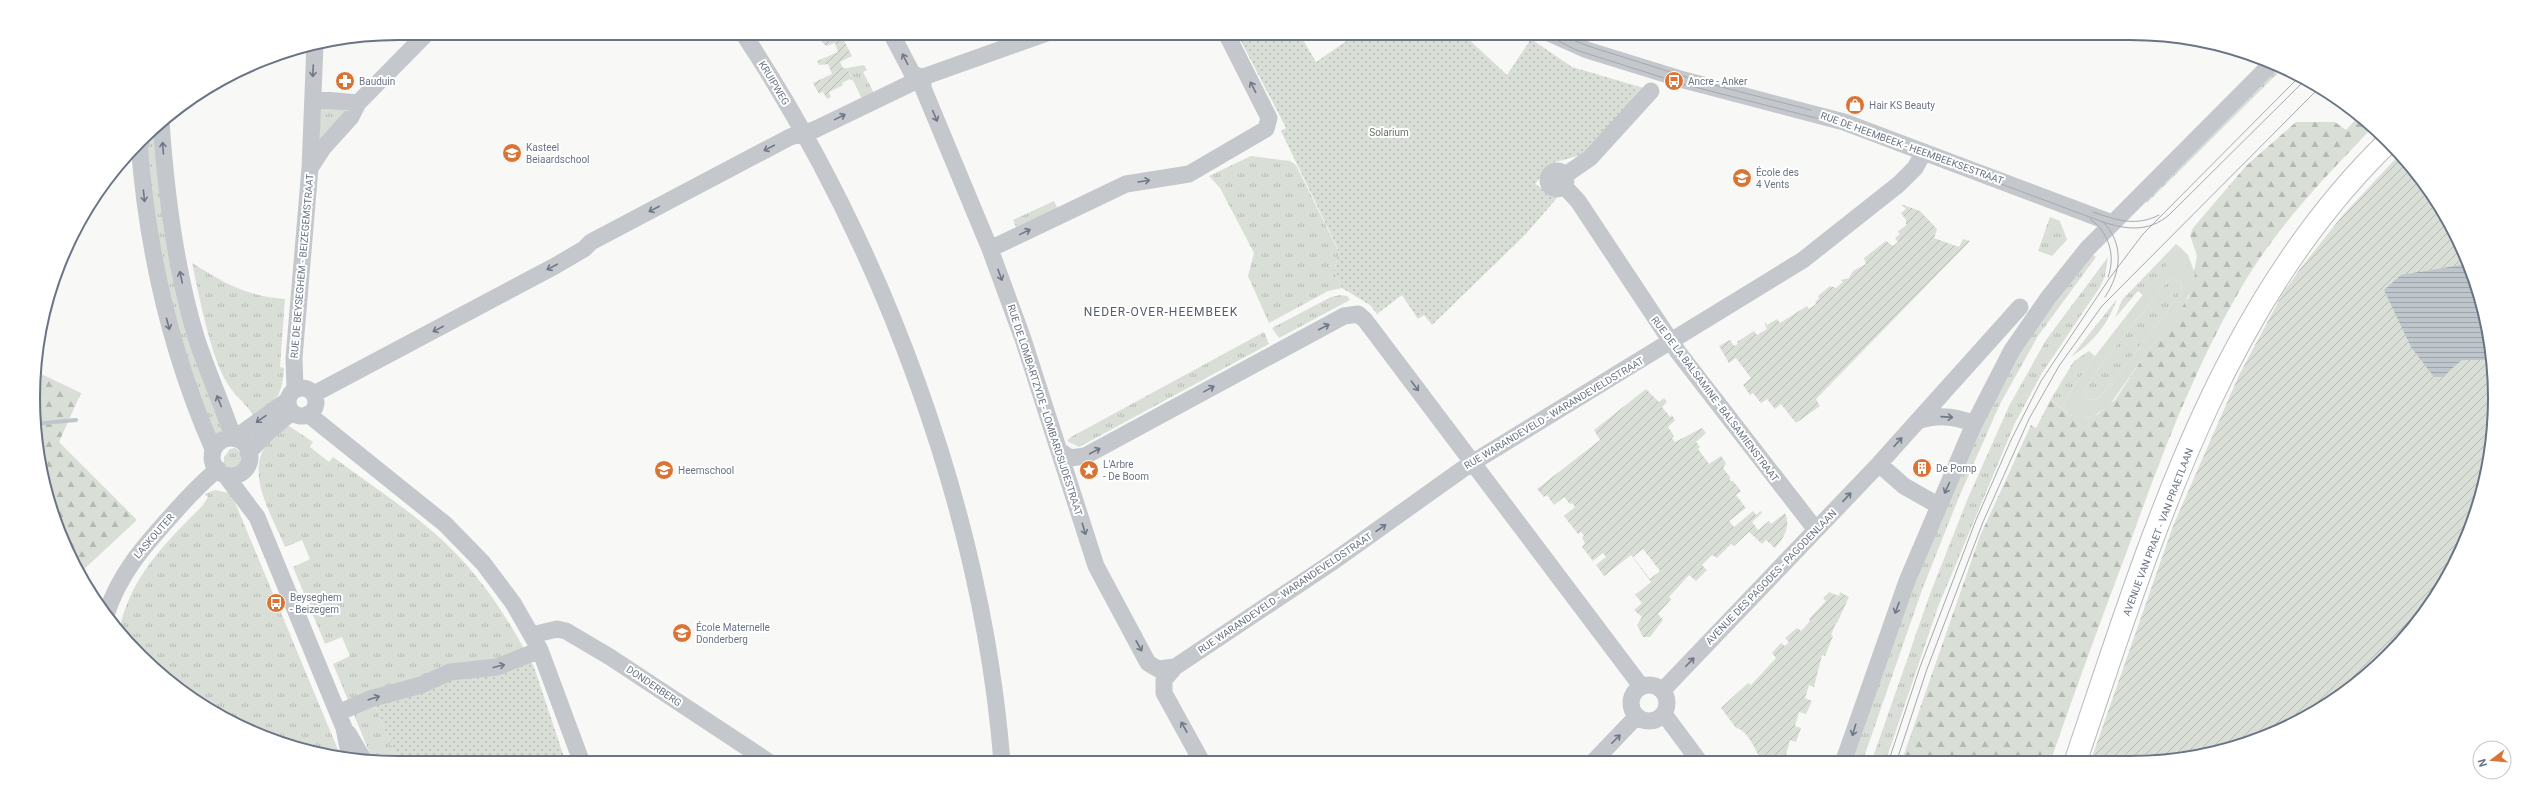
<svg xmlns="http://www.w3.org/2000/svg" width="2528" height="796" font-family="Roboto,sans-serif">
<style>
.grass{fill:url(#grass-tufts)}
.forest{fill:url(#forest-firs)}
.park{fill:url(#park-dots)}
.garden{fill:url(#garden-furrows);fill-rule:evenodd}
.pitch{fill:#d9dfd7;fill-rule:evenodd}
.water{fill:url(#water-rules)}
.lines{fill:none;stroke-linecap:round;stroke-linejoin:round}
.stream{stroke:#bec6cc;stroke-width:4}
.major-casing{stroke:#b7babf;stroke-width:24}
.minor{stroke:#c4c7cb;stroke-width:17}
.major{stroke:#fff;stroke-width:22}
.tram{stroke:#a5a9b0;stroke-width:1}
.oneway{stroke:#6e7888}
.labels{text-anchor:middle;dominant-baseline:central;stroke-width:4;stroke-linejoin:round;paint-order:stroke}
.poi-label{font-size:10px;fill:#697485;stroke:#fff;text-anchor:start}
.street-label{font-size:10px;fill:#697485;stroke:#fff}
.park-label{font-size:10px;fill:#647763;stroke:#fff}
.quarter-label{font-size:12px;letter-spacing:1px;fill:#565e6a;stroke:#fff}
.rim{fill:none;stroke:#697485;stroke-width:2}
</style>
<defs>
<pattern id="grass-tufts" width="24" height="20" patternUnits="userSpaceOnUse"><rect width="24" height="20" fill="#d9dfd7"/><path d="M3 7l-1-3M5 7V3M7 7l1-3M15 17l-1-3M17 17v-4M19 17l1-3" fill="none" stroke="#b4b9b4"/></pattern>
<pattern id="forest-firs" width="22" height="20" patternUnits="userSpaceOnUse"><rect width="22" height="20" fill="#d9dfd7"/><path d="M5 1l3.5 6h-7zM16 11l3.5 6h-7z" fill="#b4b9b4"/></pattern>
<pattern id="park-dots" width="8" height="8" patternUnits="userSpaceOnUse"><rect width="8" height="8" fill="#d9dfd7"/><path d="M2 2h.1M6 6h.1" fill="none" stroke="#b4b9b4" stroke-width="1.8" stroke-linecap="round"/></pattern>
<pattern id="garden-furrows" width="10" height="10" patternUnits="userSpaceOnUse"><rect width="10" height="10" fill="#d9dfd7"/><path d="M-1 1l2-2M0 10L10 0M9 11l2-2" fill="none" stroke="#b4b9b4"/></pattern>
<pattern id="water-rules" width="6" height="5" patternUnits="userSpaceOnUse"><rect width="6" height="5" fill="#bec6cc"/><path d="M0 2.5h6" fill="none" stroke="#9ea5ab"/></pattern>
</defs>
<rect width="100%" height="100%" fill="#f8f8f6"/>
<path class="grass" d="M 864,65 L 867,70 L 863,72 L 874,93 L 862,99 L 847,68 Z
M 2279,66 L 2282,67 L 2277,74 L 2147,203 L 2145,200 Z
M 323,106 L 345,110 L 346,115 L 320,141 L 319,110 Z
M 157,124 L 160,166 L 224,433 L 215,437 L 167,302 L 144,138 Z
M 1251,156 L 1290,161 L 1296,165 L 1339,252 L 1334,271 L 1342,288 L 1328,291 L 1269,323 L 1248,276 L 1254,253 L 1220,188 L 1209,176 Z
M 1054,201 L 1058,209 L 1017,229 L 1013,220 Z
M 2050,217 L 2060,221 L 2067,240 L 2052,256 L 2038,251 Z
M 2176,244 L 2180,247 L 2144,296 L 2138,291 L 2115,318 L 2122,300 Z
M 2092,254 L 2096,257 L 2038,336 L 2000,404 L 1959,497 L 1922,590 L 1863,760 L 1853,760 L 1914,586 L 1941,516 L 2003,379 L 2032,333 Z
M 2108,257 L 2105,276 L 2100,287 L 2042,373 L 2015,423 L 1938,607 L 1886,760 L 1872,760 L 1930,594 L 1968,498 L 2009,406 L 2046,340 Z
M 192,263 C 226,284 244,295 285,299 L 280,367 L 284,368 C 282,398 277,398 254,417 C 247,404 237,398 229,386 C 211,360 199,295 192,263 Z
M 2173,279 L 2182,283 L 2181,293 L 2100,397 L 2094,400 L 2088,399 L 2084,390 L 2100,366 L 2167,282 Z
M 1340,295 L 1347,296 L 1350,300 L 1279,338 L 1272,328 L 1331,297 Z
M 2117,299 C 2108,324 2093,343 2071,357 Z
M 1264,332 L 1269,344 L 1079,447 L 1067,441 L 1071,437 Z
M 2089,351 L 2095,356 L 2064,401 L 2066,412 L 2051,399 L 2074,361 Z
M 289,426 L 313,442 L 310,447 L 329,462 L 333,457 C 377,490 426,520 463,561 C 492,593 514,629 534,667 L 531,664 L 374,703 L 399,763 L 373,761 L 333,664 L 350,656 L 342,637 L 325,644 L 293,567 L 310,559 L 302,540 L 285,547 C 274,519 246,477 265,447 C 270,440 279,433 285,427 Z
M 235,448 L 241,453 L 242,463 L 239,471 L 231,474 L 224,465 L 224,457 L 230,449 Z
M 215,490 L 229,493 L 234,500 L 341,757 C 325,756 310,751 294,746 C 225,725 165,686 119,630 C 132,574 164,545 203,505 L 208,497 L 205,494 Z"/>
<path class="forest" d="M 2359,116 L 2373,127 C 2329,173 2286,217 2252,270 C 2200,353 2163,451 2130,543 C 2103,615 2076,687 2051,760 L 1902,760 L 1980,536 L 2031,425 L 2036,428 L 2051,399 L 2069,415 L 2088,418 L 2098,414 L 2115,400 L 2142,359 L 2189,297 L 2197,256 L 2190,235 L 2193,228 L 2246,166 L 2296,122 L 2335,122 L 2346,130 Z
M 35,371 L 81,393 L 59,442 L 137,520 L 81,572 L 45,492 L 34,422 Z"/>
<path class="park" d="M 1255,33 L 1299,33 L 1316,62 L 1358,33 L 1462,33 L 1507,75 L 1531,39 L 1572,67 L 1647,89 L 1589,153 L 1552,163 L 1535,184 L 1557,198 L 1525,235 L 1432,325 L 1424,315 L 1418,319 L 1402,295 L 1377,314 L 1370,305 L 1342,288 L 1334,271 L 1339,252 L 1337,247 L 1281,131 L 1286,128 L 1241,41 Z
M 527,660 L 534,667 L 566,763 L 399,763 L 374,703 L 449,676 Z"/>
<path class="garden" d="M 832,33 L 840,33 L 852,56 L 840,62 L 843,68 L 847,68 L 853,81 L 850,79 L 842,83 L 843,85 L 829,92 L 831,97 L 827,99 L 823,92 L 819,94 L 813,83 L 832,74 L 828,64 L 819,65 L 817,61 L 838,52 L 835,43 L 826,46 L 819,39 Z
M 2400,154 L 2434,195 L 2467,259 L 2488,327 L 2495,398 L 2488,469 L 2446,580 L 2371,672 L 2291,725 L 2178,760 L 2091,760 L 2173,526 L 2239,375 L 2283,293 L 2300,269 L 2342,216 Z
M 1901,204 L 1920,211 L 1937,229 L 1934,238 L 1959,247 L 1963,239 L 1970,241 L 1816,399 L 1820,406 L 1796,423 L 1781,404 L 1775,409 L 1767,399 L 1761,403 L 1753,393 L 1750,395 L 1743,385 L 1751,378 L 1736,358 L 1729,363 L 1719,346 L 1730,340 L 1734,346 L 1738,344 L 1737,342 L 1754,331 L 1757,335 L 1767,329 L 1764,321 L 1767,325 L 1777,319 L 1780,323 L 1807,306 L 1809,309 L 1816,304 L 1815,302 L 1819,299 L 1818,296 L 1830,286 L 1836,288 L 1843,282 L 1841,280 L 1849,278 L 1853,271 L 1866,264 L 1864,258 L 1886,241 L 1893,246 L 1898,242 L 1895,238 L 1900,234 L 1898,232 L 1906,225 L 1906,220 L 1901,213 L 1906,209 Z
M 1646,389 L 1659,402 L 1664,398 L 1667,402 L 1662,407 L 1670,417 L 1672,415 L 1675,420 L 1668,427 L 1674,436 L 1672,438 L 1675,442 L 1702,428 L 1706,433 L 1696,442 L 1700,447 L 1698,449 L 1709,464 L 1721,456 L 1726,463 L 1723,468 L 1730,477 L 1730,481 L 1733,481 L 1741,491 L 1736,495 L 1746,508 L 1729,521 L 1734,527 L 1753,511 L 1756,515 L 1761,511 L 1762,513 L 1752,522 L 1758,530 L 1769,521 L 1771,524 L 1785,513 C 1791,527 1784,538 1775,548 L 1766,540 L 1762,544 L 1749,532 L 1734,546 L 1731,544 L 1717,558 L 1712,555 L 1702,565 L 1707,570 L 1696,581 L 1689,575 L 1669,597 L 1671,599 L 1658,614 L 1663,620 L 1650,637 L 1643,637 L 1637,625 L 1642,617 L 1634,610 L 1642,603 L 1635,595 L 1651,582 L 1631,555 L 1604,576 L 1596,565 L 1606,557 L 1603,553 L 1593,561 L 1582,547 L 1585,543 L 1582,538 L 1584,536 L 1581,532 L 1578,534 L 1564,516 L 1575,507 L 1572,503 L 1570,504 L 1564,497 L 1554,505 L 1547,495 L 1544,497 L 1537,489 L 1600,440 L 1594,430 ZM 1643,549 L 1660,571 L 1650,579 L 1633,557 Z
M 1829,592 L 1839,596 L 1840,592 L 1849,597 L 1837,623 L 1836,623 L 1831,635 L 1833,636 L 1825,656 L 1822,655 L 1814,687 L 1809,685 L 1805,698 L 1812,701 L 1806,714 L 1799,712 L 1795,726 L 1801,728 L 1796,742 L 1790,740 L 1786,755 L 1792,757 L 1791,761 L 1762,761 C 1756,752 1748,730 1736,728 L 1721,708 L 1748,683 L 1751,685 L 1776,658 L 1772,653 L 1781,643 L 1785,646 L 1789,642 L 1785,638 L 1797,628 L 1801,631 L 1810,621 L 1809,619 L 1826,601 L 1823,598 Z"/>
<path class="pitch" d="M 2180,247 L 2188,255 L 2195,274 L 2193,287 L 2183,306 L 2142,359 L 2109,406 L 2092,417 L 2084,418 L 2069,415 L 2065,410 L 2064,401 L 2095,356 ZM 2173,279 L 2182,283 L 2181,293 L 2100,397 L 2094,400 L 2088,399 L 2084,390 L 2100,366 L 2167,282 Z"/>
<path class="water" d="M 2461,265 L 2470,267 L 2488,327 L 2491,360 L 2462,360 L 2442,377 L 2434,377 L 2411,347 L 2384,290 L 2401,275 Z"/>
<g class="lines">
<path class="stream" d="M 34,424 L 76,420"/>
<g class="major-casing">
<path id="major" d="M 2076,760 C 2150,542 2219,305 2389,141"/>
</g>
<path class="minor" d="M 743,33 C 882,244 982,510 1002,762
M 891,33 L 912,73 L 923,79
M 1549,33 L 1587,50 L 1684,80 L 1844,122 L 2112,223
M 923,79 L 923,88 L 990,249 L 1023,339 L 1096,566 L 1148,663 L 1158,669 L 1175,667
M 313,99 L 358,103
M 161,121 C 166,195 175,267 196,337 C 207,371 222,404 233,437
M 139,143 C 147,250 170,351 213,449
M 310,168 L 323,148 L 351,117 L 358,103 L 427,33
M1548 180a9 9 0 1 1 18 0a9 9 0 1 1-18 0Z
M 1564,176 L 1590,158 L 1651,91
M 1564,186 L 1578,201 L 1678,352 L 1816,530
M 990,249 L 1126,184 L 1189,174 L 1266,129 L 1269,118 L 1226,33
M288 402a14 14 0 1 1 28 0a14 14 0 1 1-28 0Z
M 295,389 L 294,358 L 310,168 L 315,44
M 314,394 L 555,266 L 584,249 L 591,242 L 790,137 L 814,130 L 926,76 L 1047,33
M 308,414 L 445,524 L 483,563 L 513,603 L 540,650 L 582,763
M 1918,421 C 1937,414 1956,416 1974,424
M 235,438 L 288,400
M212 457a19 19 0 1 1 38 0a19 19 0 1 1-38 0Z
M 1060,451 L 1070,458 L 1085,456 L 1344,316 L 1358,314 L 1365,320 L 1641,686
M 248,453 L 268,432 L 292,412
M 1879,464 L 1904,486 L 1939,506
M 226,476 L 257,517 L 344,728 L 350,758
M 106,615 C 119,574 144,546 172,515 C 186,499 201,483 218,469
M 532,635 L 557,629 L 566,631 L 610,657 L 769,762
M1631 703a18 18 0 1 1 36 0a18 18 0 1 1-36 0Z
M 1663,690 L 1879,464 L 2020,307
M 338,713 L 370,699 L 421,685 L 450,672 L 497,667 L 540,650
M 1664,714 L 1699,761
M 348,733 L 364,760
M 1844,760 L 1907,581 L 1974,424 L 2012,350 L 2048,298 L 2087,249 L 2273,62
M 1594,761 L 1637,716
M 1202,762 L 1164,693 L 1164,680 L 1175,667 L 1331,563 L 1467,466 L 1803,260 L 1899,184 L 1915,168 L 1924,152"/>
<use href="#major" class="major"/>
<path class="tram" d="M 1543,33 L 1576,50 L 1683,84 L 1843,125 L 2103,222 C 2127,230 2149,232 2169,215 L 2305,80
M 1556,33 L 1588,46 L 1702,82 L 1811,110
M 2093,212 C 2116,220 2136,227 2159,215
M 2090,219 C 2109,232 2116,256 2108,277
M 2103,222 C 2125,244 2121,273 2105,297
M 1889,760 L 1920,667 L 1976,520 L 2011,440 L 2041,381 L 2109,279 L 2143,234 L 2299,77
M 1897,760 L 1927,669 L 1983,522 L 2029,419 L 2059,366 L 2102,306 L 2320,87"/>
</g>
<defs><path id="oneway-shaft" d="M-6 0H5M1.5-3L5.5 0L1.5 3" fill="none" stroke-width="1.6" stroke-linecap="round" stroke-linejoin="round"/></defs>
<g class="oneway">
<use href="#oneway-shaft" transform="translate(905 59) rotate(-117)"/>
<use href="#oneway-shaft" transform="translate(313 71) rotate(93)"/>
<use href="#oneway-shaft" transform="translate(1253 87) rotate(-117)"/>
<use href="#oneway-shaft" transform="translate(935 116) rotate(67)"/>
<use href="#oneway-shaft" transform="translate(840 117) rotate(-26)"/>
<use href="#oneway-shaft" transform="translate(163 148) rotate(-94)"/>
<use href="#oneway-shaft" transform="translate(769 148) rotate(152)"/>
<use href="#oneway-shaft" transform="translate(1144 181) rotate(-9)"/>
<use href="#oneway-shaft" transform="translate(144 196) rotate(84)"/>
<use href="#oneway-shaft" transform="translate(654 209) rotate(152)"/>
<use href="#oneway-shaft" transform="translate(1025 232) rotate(-26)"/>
<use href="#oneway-shaft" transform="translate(552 267) rotate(152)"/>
<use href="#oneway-shaft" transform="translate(1000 275) rotate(70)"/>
<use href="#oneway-shaft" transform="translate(181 277) rotate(-102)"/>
<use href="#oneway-shaft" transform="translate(168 324) rotate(75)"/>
<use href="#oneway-shaft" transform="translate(1324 327) rotate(-28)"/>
<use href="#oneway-shaft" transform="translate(438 329) rotate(152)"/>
<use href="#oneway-shaft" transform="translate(1415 386) rotate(53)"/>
<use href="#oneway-shaft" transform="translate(1209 389) rotate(-29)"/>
<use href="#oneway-shaft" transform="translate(219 401) rotate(-112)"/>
<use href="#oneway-shaft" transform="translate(1947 417) rotate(4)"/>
<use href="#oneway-shaft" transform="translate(261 419) rotate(145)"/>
<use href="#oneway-shaft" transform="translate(1898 442) rotate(-48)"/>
<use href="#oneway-shaft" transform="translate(1095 451) rotate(-28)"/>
<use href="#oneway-shaft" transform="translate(1947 488) rotate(114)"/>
<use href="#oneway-shaft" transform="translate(1847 497) rotate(-47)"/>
<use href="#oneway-shaft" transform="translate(1381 528) rotate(-35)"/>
<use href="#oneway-shaft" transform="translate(1084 529) rotate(73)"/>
<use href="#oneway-shaft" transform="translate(1897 608) rotate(110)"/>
<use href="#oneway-shaft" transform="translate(1139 646) rotate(61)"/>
<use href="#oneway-shaft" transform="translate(1690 662) rotate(-46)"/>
<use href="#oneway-shaft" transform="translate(499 666) rotate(-14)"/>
<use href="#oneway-shaft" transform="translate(374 698) rotate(-18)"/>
<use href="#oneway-shaft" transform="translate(1184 727) rotate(-119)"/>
<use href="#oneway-shaft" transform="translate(1854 730) rotate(107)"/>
<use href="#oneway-shaft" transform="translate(1616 739) rotate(-45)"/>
</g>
<defs>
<g id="pharmacy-disc" transform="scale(1)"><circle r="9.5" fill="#d97434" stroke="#fff"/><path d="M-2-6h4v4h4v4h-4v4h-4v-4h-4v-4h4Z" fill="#fff"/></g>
<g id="bus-disc" transform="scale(1)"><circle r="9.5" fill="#d97434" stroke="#fff"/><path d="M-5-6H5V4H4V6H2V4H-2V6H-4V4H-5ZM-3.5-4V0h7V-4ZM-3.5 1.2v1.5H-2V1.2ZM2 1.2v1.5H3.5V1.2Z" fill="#fff"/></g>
<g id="shop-disc" transform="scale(1)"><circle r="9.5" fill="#d97434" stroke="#fff"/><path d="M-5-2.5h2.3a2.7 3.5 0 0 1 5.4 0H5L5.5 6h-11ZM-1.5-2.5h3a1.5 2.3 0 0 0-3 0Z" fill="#fff"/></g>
<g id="school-disc" transform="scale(1)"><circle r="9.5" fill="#d97434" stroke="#fff"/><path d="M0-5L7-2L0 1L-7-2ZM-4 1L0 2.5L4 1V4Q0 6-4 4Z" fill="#fff"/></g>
<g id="building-disc" transform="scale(1)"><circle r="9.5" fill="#d97434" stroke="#fff"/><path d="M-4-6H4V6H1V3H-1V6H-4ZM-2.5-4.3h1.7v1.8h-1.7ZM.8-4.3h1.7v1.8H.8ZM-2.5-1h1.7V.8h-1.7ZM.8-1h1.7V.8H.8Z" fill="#fff"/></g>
<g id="sight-disc" transform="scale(1)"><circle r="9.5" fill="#d97434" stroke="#fff"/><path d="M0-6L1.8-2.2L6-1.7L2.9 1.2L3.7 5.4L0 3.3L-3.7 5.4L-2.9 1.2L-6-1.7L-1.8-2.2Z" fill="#fff"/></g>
</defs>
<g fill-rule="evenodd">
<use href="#pharmacy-disc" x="345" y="81"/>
<use href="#bus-disc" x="1674" y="81"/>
<use href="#shop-disc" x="1855" y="105"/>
<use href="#school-disc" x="512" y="153"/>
<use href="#school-disc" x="1742" y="178"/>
<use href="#building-disc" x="1922" y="468"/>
<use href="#school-disc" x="664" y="470"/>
<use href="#sight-disc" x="1089" y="470"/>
<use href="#bus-disc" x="276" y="603"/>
<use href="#school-disc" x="682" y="633"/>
</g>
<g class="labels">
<g class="poi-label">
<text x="359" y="81">Bauduin</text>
<text x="1688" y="81">Ancre - Anker</text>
<text x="1869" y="105">Hair KS Beauty</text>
<text x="526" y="147">Kasteel<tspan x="526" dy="12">Beiaardschool</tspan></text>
<text x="1756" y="172">École des<tspan x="1756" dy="12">4 Vents</tspan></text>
<text x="1103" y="464">L'Arbre<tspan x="1103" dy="12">- De Boom</tspan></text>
<text x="1936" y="468">De Pomp</text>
<text x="678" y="470">Heemschool</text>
<text x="290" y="597">Beyseghem<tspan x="290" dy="12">- Beizegem</tspan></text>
<text x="696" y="627">École Maternelle<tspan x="696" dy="12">Donderberg</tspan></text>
</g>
<g class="street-label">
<text transform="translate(774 83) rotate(59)">KRUIPWEG</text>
<text transform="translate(1912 148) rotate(20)">RUE DE HEEMBEEK - HEEMBEEKSESTRAAT</text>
<text transform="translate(302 266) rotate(-85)">RUE DE BEYSEGHEM - BEIZEGEMSTRAAT</text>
<text transform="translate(1715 399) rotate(53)">RUE DE LA BALSAMINE - BALSAMIENSTRAAT</text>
<text transform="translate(1045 410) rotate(72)">RUE DE LOMBARTZYDE - LOMBARDSIJDESTRAAT</text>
<text transform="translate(1554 413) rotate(-31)">RUE WARANDEVELD - WARANDEVELDSTRAAT</text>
<text transform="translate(2158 532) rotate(-69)">AVENUE VAN PRAET - VAN PRAETLAAN</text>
<text transform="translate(154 536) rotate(-49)">LASKOUTER</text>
<text transform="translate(1771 577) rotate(-46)">AVENUE DES PAGODES - PAGODENLAAN</text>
<text transform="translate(1285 593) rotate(-34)">RUE WARANDEVELD - WARANDEVELDSTRAAT</text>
<text transform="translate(654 686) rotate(34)">DONDERBERG</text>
</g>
<g class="park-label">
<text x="1389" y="132">Solarium</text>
</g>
<g class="quarter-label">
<text x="1161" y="312">NEDER-OVER-HEEMBEEK</text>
</g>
</g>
<path d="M0 0H2528V796H0ZM398 40H2130A358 358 0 0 1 2488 398V398A358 358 0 0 1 2130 756H398A358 358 0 0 1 40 398V398A358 358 0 0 1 398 40Z" fill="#fff" fill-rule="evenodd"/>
<path class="rim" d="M398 40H2130A358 358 0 0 1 2488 398V398A358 358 0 0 1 2130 756H398A358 358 0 0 1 40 398V398A358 358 0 0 1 398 40Z"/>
<g transform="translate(2492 760) rotate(254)"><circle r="19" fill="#ffffff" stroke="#c3c7ce"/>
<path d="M0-3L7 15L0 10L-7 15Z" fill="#d97434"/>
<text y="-6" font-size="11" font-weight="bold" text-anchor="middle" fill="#697485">N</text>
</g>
</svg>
